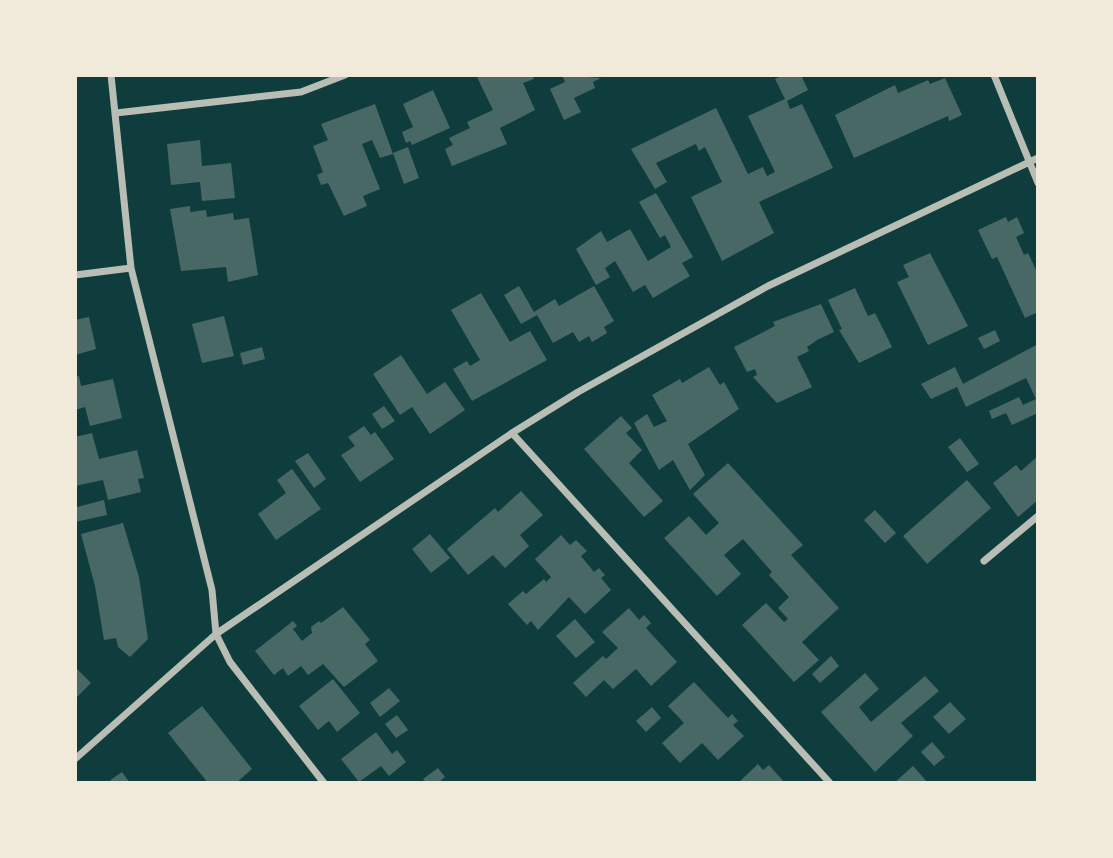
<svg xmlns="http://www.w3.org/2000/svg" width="1113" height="858" font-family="Figtree,sans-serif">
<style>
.building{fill:#486865}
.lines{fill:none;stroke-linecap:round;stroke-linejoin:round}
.minor{stroke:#b8beb3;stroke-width:7}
</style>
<rect width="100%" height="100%" fill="#0f3d3e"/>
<path class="building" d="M 476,75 L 532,75 L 534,79 L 523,83 L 535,110 L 500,128 L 507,144 L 452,166 L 445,149 L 453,145 L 449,138 L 470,128 L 467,122 L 493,110 Z
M 562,75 L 601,78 L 593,82 L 595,88 L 574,98 L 581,112 L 564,120 L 550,89 L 565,82 Z
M 783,75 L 801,75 L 808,90 L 787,101 L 790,109 L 802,104 L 833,168 L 759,202 L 774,233 L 722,261 L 691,197 L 722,182 L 705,147 L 699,151 L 696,144 L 656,163 L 667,182 L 655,189 L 631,149 L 716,108 L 748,174 L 763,167 L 767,176 L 775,172 L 748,116 L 785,99 L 775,79 Z
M 945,78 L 962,115 L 949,121 L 948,116 L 854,158 L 835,115 L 895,85 L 898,93 L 928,80 L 930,84 Z
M 433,90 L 450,128 L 412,145 L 410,141 L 406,143 L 402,132 L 413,127 L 403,104 Z
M 375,104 L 393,154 L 380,158 L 372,140 L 362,144 L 380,189 L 363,196 L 367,206 L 344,216 L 328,183 L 321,185 L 317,175 L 323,172 L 313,146 L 328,140 L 321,124 Z
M 200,140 L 202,166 L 231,163 L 235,198 L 202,201 L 200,182 L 171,185 L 167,144 Z
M 408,147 L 419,178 L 404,184 L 393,153 Z
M 656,193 L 693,257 L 682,263 L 690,276 L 653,298 L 645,285 L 633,292 L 615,261 L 605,268 L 610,277 L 596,285 L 576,249 L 601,231 L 607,242 L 630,229 L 648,261 L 671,247 L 665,235 L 660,238 L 639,202 Z
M 190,206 L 190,212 L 206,210 L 207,217 L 233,213 L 234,220 L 249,218 L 258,275 L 228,282 L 226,267 L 181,271 L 170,209 Z
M 1006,217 L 1008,222 L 1017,217 L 1024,233 L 1016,237 L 1024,255 L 1028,253 L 1038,274 L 1038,312 L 1025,318 L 997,257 L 992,259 L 978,230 Z
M 930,253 L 968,326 L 928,345 L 897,282 L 909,277 L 903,265 Z
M 519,286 L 534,312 L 555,299 L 559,306 L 594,286 L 614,321 L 604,327 L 607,333 L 592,342 L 589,336 L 579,342 L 573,332 L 553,343 L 537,315 L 521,324 L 504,295 Z
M 855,288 L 868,316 L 875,313 L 892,347 L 859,363 L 839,330 L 842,329 L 828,300 Z
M 481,293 L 510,342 L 530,331 L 547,360 L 472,401 L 453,369 L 467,361 L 470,366 L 480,360 L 451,310 Z
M 821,304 L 834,332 L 817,340 L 807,347 L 809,351 L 797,357 L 812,387 L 777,403 L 753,377 L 757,375 L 755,369 L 747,372 L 734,347 L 775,326 L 773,322 Z
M 224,316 L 234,356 L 202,363 L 192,324 Z
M 89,317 L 96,349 L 75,355 L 75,320 Z
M 995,330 L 1000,341 L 984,349 L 978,338 Z
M 1038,344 L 1038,413 L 1012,425 L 1006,413 L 992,419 L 989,411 L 1019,397 L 1023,405 L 1036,399 L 1026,378 L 966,407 L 957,387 L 931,399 L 921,384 L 955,367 L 963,384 Z
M 262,347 L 265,359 L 243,365 L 240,353 Z
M 401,355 L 427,394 L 445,382 L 465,410 L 430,434 L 412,407 L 400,415 L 373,374 Z
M 709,367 L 720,385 L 724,382 L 739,409 L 688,444 L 705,475 L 690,490 L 673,460 L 659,470 L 634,423 L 647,414 L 654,427 L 667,421 L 652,395 L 680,379 L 682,383 Z
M 79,376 L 81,386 L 113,379 L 122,418 L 90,426 L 85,407 L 75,410 L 75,377 Z
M 384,406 L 395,421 L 382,429 L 372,414 Z
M 621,416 L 632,428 L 626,433 L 642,450 L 629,463 L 663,501 L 644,517 L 584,449 Z
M 364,426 L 371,435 L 375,432 L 394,459 L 360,482 L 341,455 L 355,446 L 348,437 Z
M 92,433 L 99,459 L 137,450 L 144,478 L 138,479 L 141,492 L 108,500 L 103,480 L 75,486 L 75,437 Z
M 960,438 L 979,464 L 967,472 L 948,447 Z
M 308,453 L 326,479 L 314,488 L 295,461 Z
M 1038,456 L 1038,500 L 1018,517 L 993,483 L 1016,465 L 1021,471 Z
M 728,463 L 803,545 L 791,555 L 839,608 L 802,642 L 819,660 L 794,682 L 742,625 L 766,603 L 784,622 L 788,619 L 778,608 L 789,597 L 769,575 L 772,572 L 743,539 L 724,555 L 741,574 L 717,596 L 664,538 L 689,516 L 706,535 L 719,523 L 693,494 Z
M 292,469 L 321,509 L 276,540 L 258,514 L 286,493 L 277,480 Z
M 967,480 L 991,508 L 927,564 L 903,536 Z
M 521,491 L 543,515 L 520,535 L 529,546 L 505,568 L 493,555 L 468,575 L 447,549 L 495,508 L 498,512 Z
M 104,500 L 107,515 L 75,522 L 77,507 Z
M 875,510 L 896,533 L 885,543 L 864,520 Z
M 123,523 L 139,577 L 148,639 L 130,657 L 118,647 L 116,638 L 104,640 L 95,586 L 81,534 Z
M 430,534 L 450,558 L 431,573 L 412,549 Z
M 561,535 L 570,545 L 576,540 L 587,551 L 581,556 L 594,572 L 599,568 L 605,575 L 601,578 L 611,590 L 585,614 L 569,597 L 538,630 L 531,621 L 527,625 L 508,604 L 523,591 L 526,594 L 544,579 L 546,582 L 551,577 L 535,559 Z
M 343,607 L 370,640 L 365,644 L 378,661 L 344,687 L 323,664 L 308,675 L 301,666 L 288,676 L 283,668 L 274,675 L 255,651 L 293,621 L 297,626 L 293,629 L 302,641 L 312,633 L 311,627 L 319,621 L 321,623 Z
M 629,608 L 639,620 L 644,615 L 651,623 L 646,628 L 677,662 L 651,686 L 636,669 L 613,689 L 604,680 L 586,697 L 573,683 L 603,656 L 606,659 L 618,648 L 602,632 Z
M 575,619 L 595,642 L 576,658 L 556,636 Z
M 831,656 L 839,666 L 820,683 L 812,674 Z
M 75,667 L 91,683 L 75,699 Z
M 865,673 L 879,689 L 859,707 L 871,722 L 925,676 L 939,691 L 901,723 L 913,736 L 875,772 L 821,712 Z
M 333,679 L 360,713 L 337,732 L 329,721 L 318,730 L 299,706 Z
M 694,682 L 728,718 L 732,714 L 738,721 L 733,725 L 744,736 L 718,760 L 702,743 L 680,763 L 662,743 L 684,723 L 668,706 Z
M 389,688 L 400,701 L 380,717 L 370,703 Z
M 950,702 L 966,719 L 949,734 L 933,717 Z
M 202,706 L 252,769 L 236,783 L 208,783 L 168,733 Z
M 652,707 L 661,718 L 646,732 L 636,721 Z
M 397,715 L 408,730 L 396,738 L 385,724 Z
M 376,732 L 392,754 L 397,750 L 406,762 L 389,776 L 381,766 L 359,782 L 341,759 Z
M 932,742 L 945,757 L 934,766 L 921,752 Z
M 758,764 L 763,770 L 769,765 L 785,783 L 738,783 Z
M 913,766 L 928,783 L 894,783 Z
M 438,768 L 445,777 L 438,783 L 426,783 L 423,779 Z
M 122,772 L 130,783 L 108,783 L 112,779 Z"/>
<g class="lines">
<path class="minor" d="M 111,75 L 131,268 L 212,590 L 216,634 L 230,662 L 324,783
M 994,75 L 1038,183
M 116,113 L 301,92 L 345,75
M 75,275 L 131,268
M 512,433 L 830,783
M 984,561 L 1038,516
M 75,759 L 216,634 L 512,433 L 578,392 L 768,286 L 1038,158"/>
</g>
<rect width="1113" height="858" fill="none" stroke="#f1e9da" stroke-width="154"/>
</svg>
